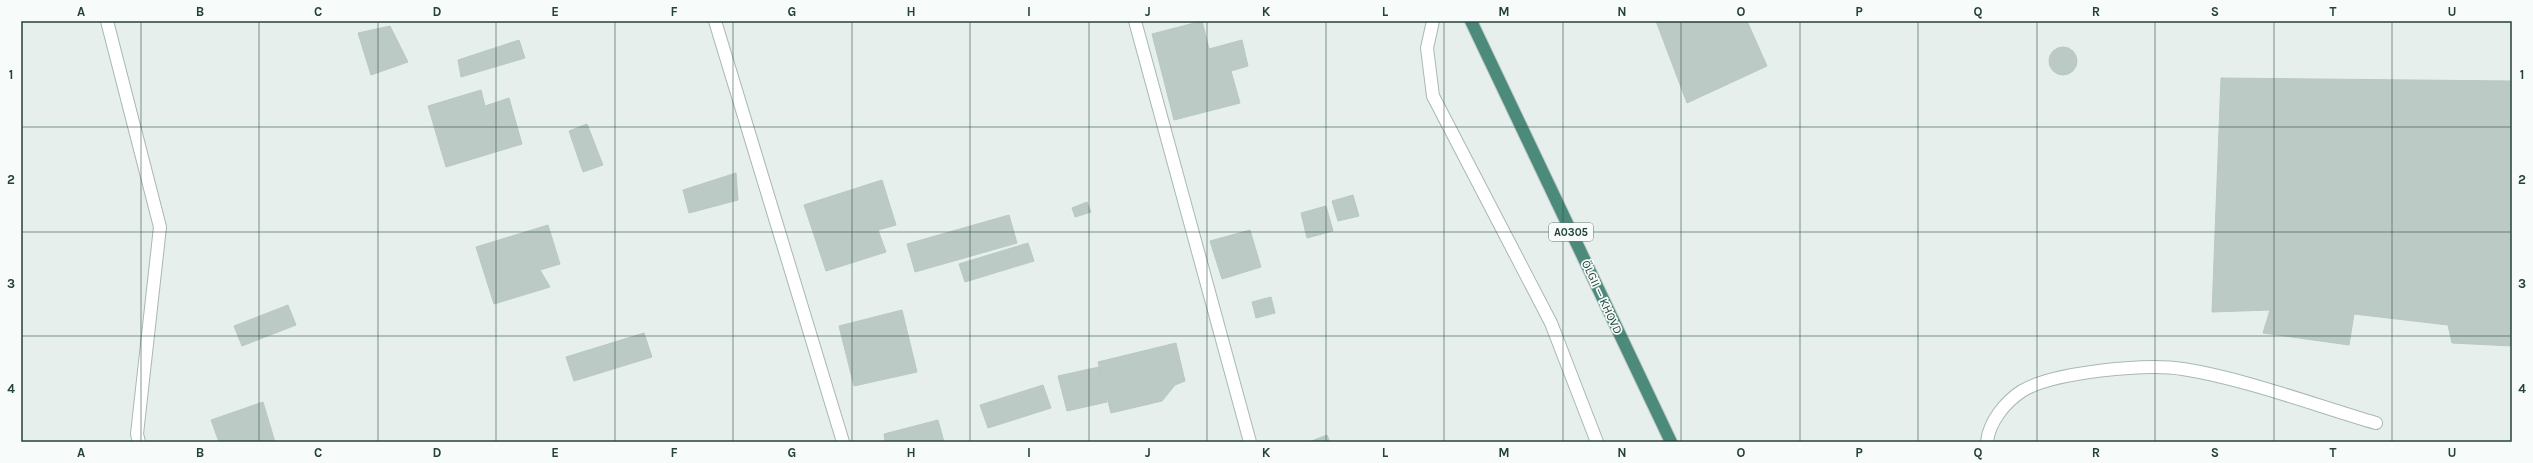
<svg xmlns="http://www.w3.org/2000/svg" width="2533" height="463" font-family="Karla,sans-serif">
<style>
.building{fill:#bbcac4;stroke:#b8c9c2}
.lines{fill:none;stroke-linecap:round;stroke-linejoin:round}
.service-casing{stroke:#a8b8b2;stroke-width:14}
.minor-casing{stroke:#a8b8b2;stroke-width:14}
.trunk-casing{stroke:#c2cac8;stroke-width:14}
.service{stroke:#fff;stroke-width:12}
.minor{stroke:#fff;stroke-width:12}
.trunk{stroke:#4c8a7c;stroke-width:12}
.grid{fill:none;stroke:#24423a;stroke-width:1;stroke-opacity:0.55}
.labels{text-anchor:middle;dominant-baseline:central;stroke-width:3.5;stroke-linejoin:round;paint-order:stroke}
.shield{fill:#f7fbf9;stroke:#637a73;stroke-width:1}
.shield-label{font-size:11px;font-weight:bold;fill:#24423a}
.street-label{font-size:12px;fill:#24423a;stroke:#f7fbf9}
.neatline{fill:none;stroke:#24423a;stroke-width:1.5}
.grid-label{font-size:13px;text-anchor:middle;font-weight:bold;fill:#24423a}
</style>
<rect width="100%" height="100%" fill="#e6efeb"/>
<path class="building" d="M 1202,21 L 1209,49 L 1242,40 L 1248,66 L 1231,71 L 1240,103 L 1174,120 L 1152,34 Z
M 1656,21 L 1747,21 L 1767,66 L 1687,103 Z
M 390,26 L 408,62 L 371,75 L 358,33 Z
M 519,40 L 525,58 L 461,77 L 458,60 Z
M2049 61a14 14 0 1 1 28 0a14 14 0 1 1-28 0Z
M 2221,78 L 2512,81 L 2512,346 L 2452,343 L 2448,325 L 2354,314 L 2349,345 L 2263,333 L 2270,310 L 2212,312 Z
M 481,90 L 485,106 L 509,98 L 522,144 L 446,167 L 428,106 Z
M 587,124 L 603,165 L 583,172 L 569,131 Z
M 736,173 L 738,200 L 689,213 L 683,190 Z
M 882,180 L 896,225 L 878,230 L 886,252 L 826,271 L 804,205 Z
M 1353,195 L 1359,216 L 1338,221 L 1332,201 Z
M 1087,202 L 1091,212 L 1075,217 L 1072,208 Z
M 1326,206 L 1333,231 L 1307,238 L 1301,213 Z
M 1009,215 L 1017,243 L 915,272 L 907,244 Z
M 548,225 L 560,264 L 540,270 L 550,287 L 494,304 L 476,247 Z
M 1250,230 L 1261,267 L 1222,279 L 1210,241 Z
M 1028,243 L 1034,261 L 965,282 L 959,264 Z
M 1271,297 L 1275,313 L 1256,318 L 1252,302 Z
M 288,305 L 296,325 L 242,346 L 234,326 Z
M 902,310 L 917,372 L 854,386 L 839,326 Z
M 644,333 L 652,357 L 574,381 L 566,357 Z
M 1176,343 L 1185,381 L 1175,385 L 1162,401 L 1111,413 L 1098,362 Z
M 1099,367 L 1107,402 L 1067,411 L 1058,376 Z
M 1043,385 L 1051,408 L 988,428 L 980,405 Z
M 263,402 L 275,442 L 219,442 L 211,420 Z
M 938,420 L 944,442 L 885,442 L 884,434 Z
M 1327,435 L 1330,442 L 1309,442 Z"/>
<g class="lines">
<g class="service-casing">
<path id="service" d="M 1987,442 C 1989,422 2005,402 2022,391 C 2053,372 2147,363 2183,369 C 2246,379 2314,405 2376,423"/>
</g>
<g class="minor-casing">
<path id="minor" d="M 107,21 L 160,227 L 137,434 L 139,442
M 715,21 L 843,442
M 1135,21 L 1250,442
M 1433,21 L 1427,48 L 1433,96 L 1551,323 L 1597,442"/>
</g>
<g class="trunk-casing">
<path id="trunk" d="M 1471,21 L 1671,442"/>
</g>
<use href="#service" class="service"/>
<use href="#minor" class="minor"/>
<use href="#trunk" class="trunk"/>
</g>
<path class="grid" d="M 141,21 L 141,442M 259,21 L 259,442M 378,21 L 378,442M 496,21 L 496,442M 615,21 L 615,442M 733,21 L 733,442M 852,21 L 852,442M 970,21 L 970,442M 1089,21 L 1089,442M 1207,21 L 1207,442M 1326,21 L 1326,442M 1444,21 L 1444,442M 1563,21 L 1563,442M 1681,21 L 1681,442M 1800,21 L 1800,442M 1918,21 L 1918,442M 2037,21 L 2037,442M 2155,21 L 2155,442M 2274,21 L 2274,442M 2392,21 L 2392,442M 21,127 L 2512,127M 21,232 L 2512,232M 21,336 L 2512,336"/>
<g class="labels">
<rect class="shield" x="1549" y="223" width="44" height="18" rx="3"/>
<g class="shield-label">
<text x="1571" y="232">A0305</text>
</g>
<g class="street-label">
<text transform="translate(1602 297) rotate(65)">ÖLGII — KHOVD</text>
</g>
</g>
<rect width="2533" height="463" fill="none" stroke="#f7fbf9" stroke-width="44"/>
<rect x="22" y="22" width="2489" height="419" class="neatline"/>
<g class="grid-label">
<text x="81" y="16">A</text>
<text x="200" y="16">B</text>
<text x="318" y="16">C</text>
<text x="437" y="16">D</text>
<text x="555" y="16">E</text>
<text x="674" y="16">F</text>
<text x="792" y="16">G</text>
<text x="911" y="16">H</text>
<text x="1029" y="16">I</text>
<text x="1148" y="16">J</text>
<text x="1266" y="16">K</text>
<text x="1385" y="16">L</text>
<text x="1504" y="16">M</text>
<text x="1622" y="16">N</text>
<text x="1741" y="16">O</text>
<text x="1859" y="16">P</text>
<text x="1978" y="16">Q</text>
<text x="2096" y="16">R</text>
<text x="2215" y="16">S</text>
<text x="2333" y="16">T</text>
<text x="2452" y="16">U</text>
<text x="11" y="79">1</text>
<text x="2522" y="79">1</text>
<text x="11" y="184">2</text>
<text x="2522" y="184">2</text>
<text x="11" y="288">3</text>
<text x="2522" y="288">3</text>
<text x="11" y="393">4</text>
<text x="2522" y="393">4</text>
<text x="81" y="457">A</text>
<text x="200" y="457">B</text>
<text x="318" y="457">C</text>
<text x="437" y="457">D</text>
<text x="555" y="457">E</text>
<text x="674" y="457">F</text>
<text x="792" y="457">G</text>
<text x="911" y="457">H</text>
<text x="1029" y="457">I</text>
<text x="1148" y="457">J</text>
<text x="1266" y="457">K</text>
<text x="1385" y="457">L</text>
<text x="1504" y="457">M</text>
<text x="1622" y="457">N</text>
<text x="1741" y="457">O</text>
<text x="1859" y="457">P</text>
<text x="1978" y="457">Q</text>
<text x="2096" y="457">R</text>
<text x="2215" y="457">S</text>
<text x="2333" y="457">T</text>
<text x="2452" y="457">U</text>
</g>
</svg>
